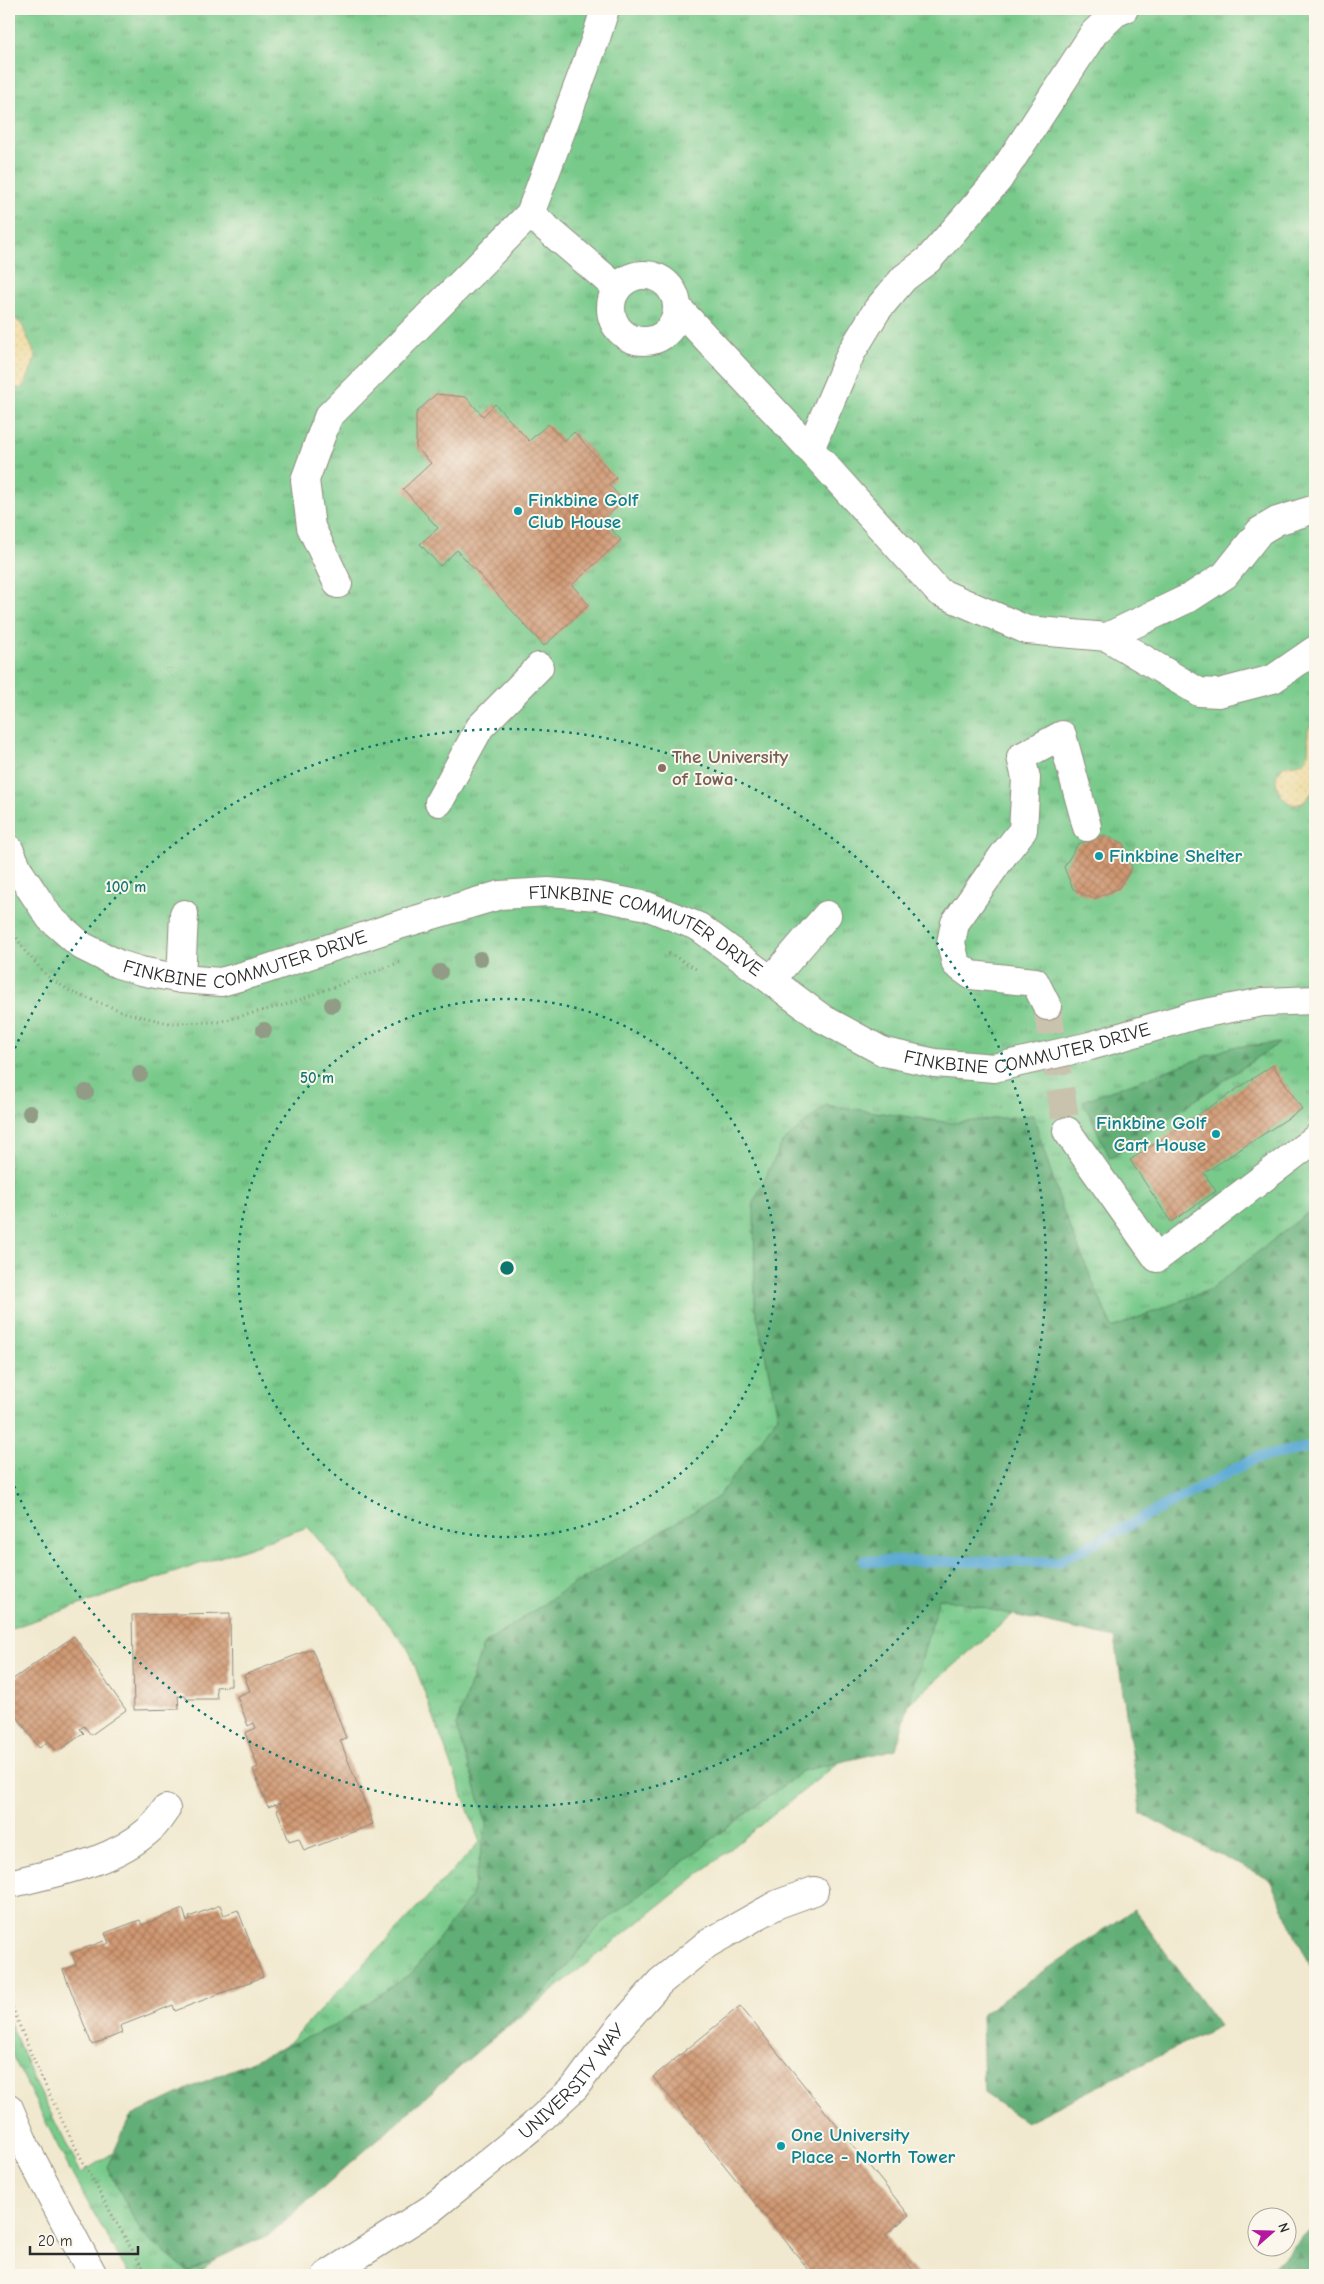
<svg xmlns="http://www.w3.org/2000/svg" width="1324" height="2284" font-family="'Comic Neue',sans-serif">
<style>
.grass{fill:url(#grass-tufts);stroke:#527a5b}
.forest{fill:url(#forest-firs);stroke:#466c51}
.sand{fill:url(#sand-dots);stroke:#8c8264}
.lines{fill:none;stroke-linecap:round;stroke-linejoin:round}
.stream{stroke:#59a8d3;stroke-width:11}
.building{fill:url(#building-cross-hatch)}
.minor-tunnel{stroke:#c9c3ae;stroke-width:28;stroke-dasharray:28 14;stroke-linecap:butt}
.minor-casing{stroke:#8e8a7d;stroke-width:30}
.major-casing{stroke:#8e8a7d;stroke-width:30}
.path{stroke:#8e8a7d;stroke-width:3;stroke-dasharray:1 4;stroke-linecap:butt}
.minor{stroke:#fff;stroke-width:28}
.major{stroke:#fff;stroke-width:28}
.tree{fill:#919b85}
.ring{fill:none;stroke:#0f766e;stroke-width:2.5;stroke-dasharray:2.5 5}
.culture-dot{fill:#0f9aa8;stroke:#fbf7ec;stroke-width:2}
.education-dot{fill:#8d6e63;stroke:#fbf7ec;stroke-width:2}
.labels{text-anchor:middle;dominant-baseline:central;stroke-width:4;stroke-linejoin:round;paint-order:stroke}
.culture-label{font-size:19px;font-weight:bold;fill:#0d838f;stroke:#fbf7ec;text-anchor:start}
.education-label{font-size:19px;font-weight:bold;fill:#785e54;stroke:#fbf7ec;text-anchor:start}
.street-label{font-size:19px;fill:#2b2b2b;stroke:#fbf7ec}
.centre{fill:#0f766e;stroke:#fbf7ec;stroke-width:2.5}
.ring-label{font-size:15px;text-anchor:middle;font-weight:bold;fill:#0f766e;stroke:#fbf7ec;stroke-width:4;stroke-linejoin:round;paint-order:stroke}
</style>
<defs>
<pattern id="grass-tufts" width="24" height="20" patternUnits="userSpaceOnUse" patternTransform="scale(1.25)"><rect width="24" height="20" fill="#78ca8b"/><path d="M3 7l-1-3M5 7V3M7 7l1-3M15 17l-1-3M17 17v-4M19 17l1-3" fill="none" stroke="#63a472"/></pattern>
<pattern id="forest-firs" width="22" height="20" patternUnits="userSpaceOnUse" patternTransform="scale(1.25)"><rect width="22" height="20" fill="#62ae77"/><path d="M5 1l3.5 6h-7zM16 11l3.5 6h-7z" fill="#518e62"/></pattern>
<pattern id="sand-dots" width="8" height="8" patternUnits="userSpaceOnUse" patternTransform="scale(1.25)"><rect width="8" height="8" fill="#eeda9e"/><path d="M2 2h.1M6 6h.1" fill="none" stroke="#cb8" stroke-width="1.8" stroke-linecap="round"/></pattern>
<pattern id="building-cross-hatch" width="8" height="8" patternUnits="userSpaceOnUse" patternTransform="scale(1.25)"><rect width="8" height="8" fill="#d09872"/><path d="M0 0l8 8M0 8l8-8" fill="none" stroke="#a97c5e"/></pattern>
</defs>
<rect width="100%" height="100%" fill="#fbf7ec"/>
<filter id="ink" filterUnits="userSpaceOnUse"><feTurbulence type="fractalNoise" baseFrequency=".02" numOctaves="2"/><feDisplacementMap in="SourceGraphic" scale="10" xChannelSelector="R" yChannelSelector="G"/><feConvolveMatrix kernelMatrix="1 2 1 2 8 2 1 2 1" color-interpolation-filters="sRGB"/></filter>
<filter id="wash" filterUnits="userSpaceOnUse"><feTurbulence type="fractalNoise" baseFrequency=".0096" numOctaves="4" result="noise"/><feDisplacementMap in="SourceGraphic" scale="20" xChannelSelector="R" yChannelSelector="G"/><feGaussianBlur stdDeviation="1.12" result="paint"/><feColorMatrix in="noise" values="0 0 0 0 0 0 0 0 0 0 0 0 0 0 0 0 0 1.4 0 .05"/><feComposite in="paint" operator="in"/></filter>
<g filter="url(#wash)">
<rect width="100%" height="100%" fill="#f1e9cf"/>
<path class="grass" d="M 9,9 L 1315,9 L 1315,1356 L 852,1752 L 196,2275 L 129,2275 L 74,2178 L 14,2059 L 9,2047 L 9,2020 L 33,2078 L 81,2173 L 289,2043 L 480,1842 L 409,1650 L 308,1527 L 9,1629 Z"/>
<path class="forest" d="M 1279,1043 L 1110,1158 L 1083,1101 L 1232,1047 Z
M 826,1105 L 952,1123 L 1033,1115 L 1062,1208 L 1112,1328 L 1211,1289 L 1315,1207 L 1315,1976 L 1270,1880 L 1141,1814 L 1115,1638 L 939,1598 L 896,1749 L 802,1771 L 600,1925 L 546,1991 L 270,2234 L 188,2272 L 143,2235 L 107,2167 L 130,2117 L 194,2086 L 334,2026 L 413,1972 L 471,1897 L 487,1824 L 456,1726 L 483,1645 L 564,1590 L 718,1497 L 778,1416 L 755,1306 L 754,1201 L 782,1143 Z
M 1134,1909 L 1219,2026 L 1026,2122 L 984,2093 L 982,2014 Z
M 1315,2224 L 1315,2275 L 1266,2275 Z"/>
<path class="sand" d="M 11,315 L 22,325 L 36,357 L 25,385 L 19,389 L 9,383 L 9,318 Z
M 1315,720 L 1315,789 L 1303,803 L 1293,805 C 1282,800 1275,788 1276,776 L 1283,766 C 1289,764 1295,765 1300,763 C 1313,758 1307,740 1308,730 Z"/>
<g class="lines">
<path class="stream" d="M 864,1561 L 1058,1562 L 1256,1458 L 1315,1446"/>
</g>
<g id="blocks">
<path class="building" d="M 436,394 L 466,397 L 483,416 L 495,404 L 529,441 L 548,424 L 564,441 L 574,432 L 616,478 L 609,485 L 624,501 L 603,520 L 621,540 L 572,585 L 589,605 L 544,646 L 457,550 L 440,566 L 420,544 L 438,528 L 403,489 L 431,463 L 416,447 L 416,413 Z
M 1104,835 L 1123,843 L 1132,868 L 1119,888 L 1094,899 L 1073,889 L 1064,867 L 1078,844 Z
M 1273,1065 L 1302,1109 L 1204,1173 L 1216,1191 L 1171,1222 L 1130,1160 Z
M 230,1613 L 231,1686 L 216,1687 L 217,1699 L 186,1699 L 186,1696 L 178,1696 L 179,1709 L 134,1710 L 132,1615 Z
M 74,1636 L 126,1710 L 91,1735 L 84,1726 L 80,1729 L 84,1733 L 57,1752 L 49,1741 L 39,1748 L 9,1705 L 9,1682 Z
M 312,1649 L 346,1738 L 340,1740 L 373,1824 L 304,1851 L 299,1838 L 289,1841 L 277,1810 L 282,1808 L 280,1803 L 268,1807 L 253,1769 L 258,1767 L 245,1733 L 256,1728 L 254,1723 L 248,1726 L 237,1696 L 250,1691 L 244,1675 Z
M 220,1905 L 224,1915 L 238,1910 L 263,1977 L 175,2011 L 173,2005 L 120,2026 L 122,2033 L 92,2045 L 63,1970 L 76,1965 L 72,1953 L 104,1941 L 105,1945 L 109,1943 L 105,1933 L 140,1920 L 142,1925 L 183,1909 L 187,1922 L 191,1920 L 189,1917 Z
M 740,2006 L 909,2215 L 885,2235 L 917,2275 L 813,2275 L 653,2077 Z"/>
</g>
</g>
<g filter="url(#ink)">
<use href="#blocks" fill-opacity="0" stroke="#8e8a7d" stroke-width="1"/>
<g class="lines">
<path class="minor-tunnel" d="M 1047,1006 L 1067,1131"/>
<g class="minor-casing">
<g id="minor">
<path d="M 1124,9 L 1115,13 L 1094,33 L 998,180 L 928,260 L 904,278 L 877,310 L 851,353 L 810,449 L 939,592 L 1027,630 L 1107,637 L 1191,597 L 1225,575 L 1260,531 L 1277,521 L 1315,509"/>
<path d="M 530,214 L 617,288"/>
<circle cx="644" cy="308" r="33"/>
<path d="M 678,308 L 810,449"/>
<path d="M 338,584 L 311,527 L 305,480 L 328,417 L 530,214 L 596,38 L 605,9"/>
<path d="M 1107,637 L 1199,692 L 1219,693 L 1273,679 L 1315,650"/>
<path d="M 439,802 L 480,727 L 539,667"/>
<path id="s1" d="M 9,849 L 20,873 L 50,918 L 82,946 L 118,964 L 141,971 L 181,979 L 221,982 L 264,970 L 402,924 L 500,895 L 548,892 L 597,896 L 647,906 L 699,927 L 823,1019 L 884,1052 L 935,1063 L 994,1068 L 1090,1046 L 1195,1015 L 1263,1002 L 1315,1000"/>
<path d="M 181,979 L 184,914"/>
<path d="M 771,980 L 827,915"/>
<path d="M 1047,1006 L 1035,982 L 971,975 L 956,964 L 951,943 L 955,923 L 1004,854 L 1023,830 L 1026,778 L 1021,757 L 1062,735 L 1087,827"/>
<path d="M 1067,1131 L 1157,1258 L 1315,1139"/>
<path d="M 9,1884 C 56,1872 112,1863 149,1830 C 156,1825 161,1816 166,1809"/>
<path id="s2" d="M 327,2275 L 431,2209 L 533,2126 L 575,2087 L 616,2032 L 660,1982 L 707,1944 L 778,1904 L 814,1891"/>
</g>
</g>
<g class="major-casing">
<path id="major" d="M 9,2108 L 26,2148 L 93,2275"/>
</g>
<path class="path" d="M 9,925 L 25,951 L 47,976 L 71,992 L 127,1013 L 168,1023 L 218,1022 L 288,1004 L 403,961
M 669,953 L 698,970
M 9,1998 C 44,2094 95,2187 147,2275"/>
<use href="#minor" class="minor"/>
<use href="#major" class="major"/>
</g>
<g class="tree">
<circle cx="480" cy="959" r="8"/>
<circle cx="440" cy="972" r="8"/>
<circle cx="332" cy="1005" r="8"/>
<circle cx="264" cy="1030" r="8"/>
<circle cx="140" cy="1074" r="8"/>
<circle cx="86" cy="1092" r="8"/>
<circle cx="30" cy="1113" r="8"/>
</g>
</g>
<g class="ring">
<circle cx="507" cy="1268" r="269"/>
<path d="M9 1062A539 539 0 1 1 9 1474"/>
</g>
<g class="culture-dot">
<circle cx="518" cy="511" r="5"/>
<circle cx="1099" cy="856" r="5"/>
<circle cx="1216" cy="1134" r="5"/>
<circle cx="781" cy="2146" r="5"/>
</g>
<circle class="education-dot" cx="662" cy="768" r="5"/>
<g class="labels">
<g class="culture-label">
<text x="528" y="500">Finkbine Golf<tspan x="528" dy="22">Club House</tspan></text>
<text x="1109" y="856">Finkbine Shelter</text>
<text x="1206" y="1123" text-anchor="end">Finkbine Golf<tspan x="1206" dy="22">Cart House</tspan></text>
<text x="791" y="2135">One University<tspan x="791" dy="22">Place - North Tower</tspan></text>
</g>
<g class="education-label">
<text x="672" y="757">The University<tspan x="672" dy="22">of Iowa</tspan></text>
</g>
<g class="street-label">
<text stroke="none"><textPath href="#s1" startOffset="715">FINKBINE COMMUTER DRIVE</textPath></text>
<text stroke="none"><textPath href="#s1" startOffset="295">FINKBINE COMMUTER DRIVE</textPath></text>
<text stroke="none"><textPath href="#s1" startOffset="1135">FINKBINE COMMUTER DRIVE</textPath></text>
<text stroke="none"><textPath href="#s2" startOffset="314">UNIVERSITY WAY</textPath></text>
</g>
</g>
<circle cx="507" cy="1268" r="8" class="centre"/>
<g class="ring-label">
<text x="126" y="892">100 m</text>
<text x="317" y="1083">50 m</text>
</g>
<rect width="1324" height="2284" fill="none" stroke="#fbf7ec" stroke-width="30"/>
<g transform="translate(1272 2232) rotate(70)"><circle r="24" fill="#fbf7ec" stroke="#a8a59f"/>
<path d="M0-4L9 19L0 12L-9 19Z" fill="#b5179e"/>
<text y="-8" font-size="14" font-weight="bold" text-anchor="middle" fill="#2b2b2b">N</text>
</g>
<path d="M30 2246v8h108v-8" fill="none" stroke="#2b2b2b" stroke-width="2.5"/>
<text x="38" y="2246" font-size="15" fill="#2b2b2b" stroke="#fbf7ec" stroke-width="4" paint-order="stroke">20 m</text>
</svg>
